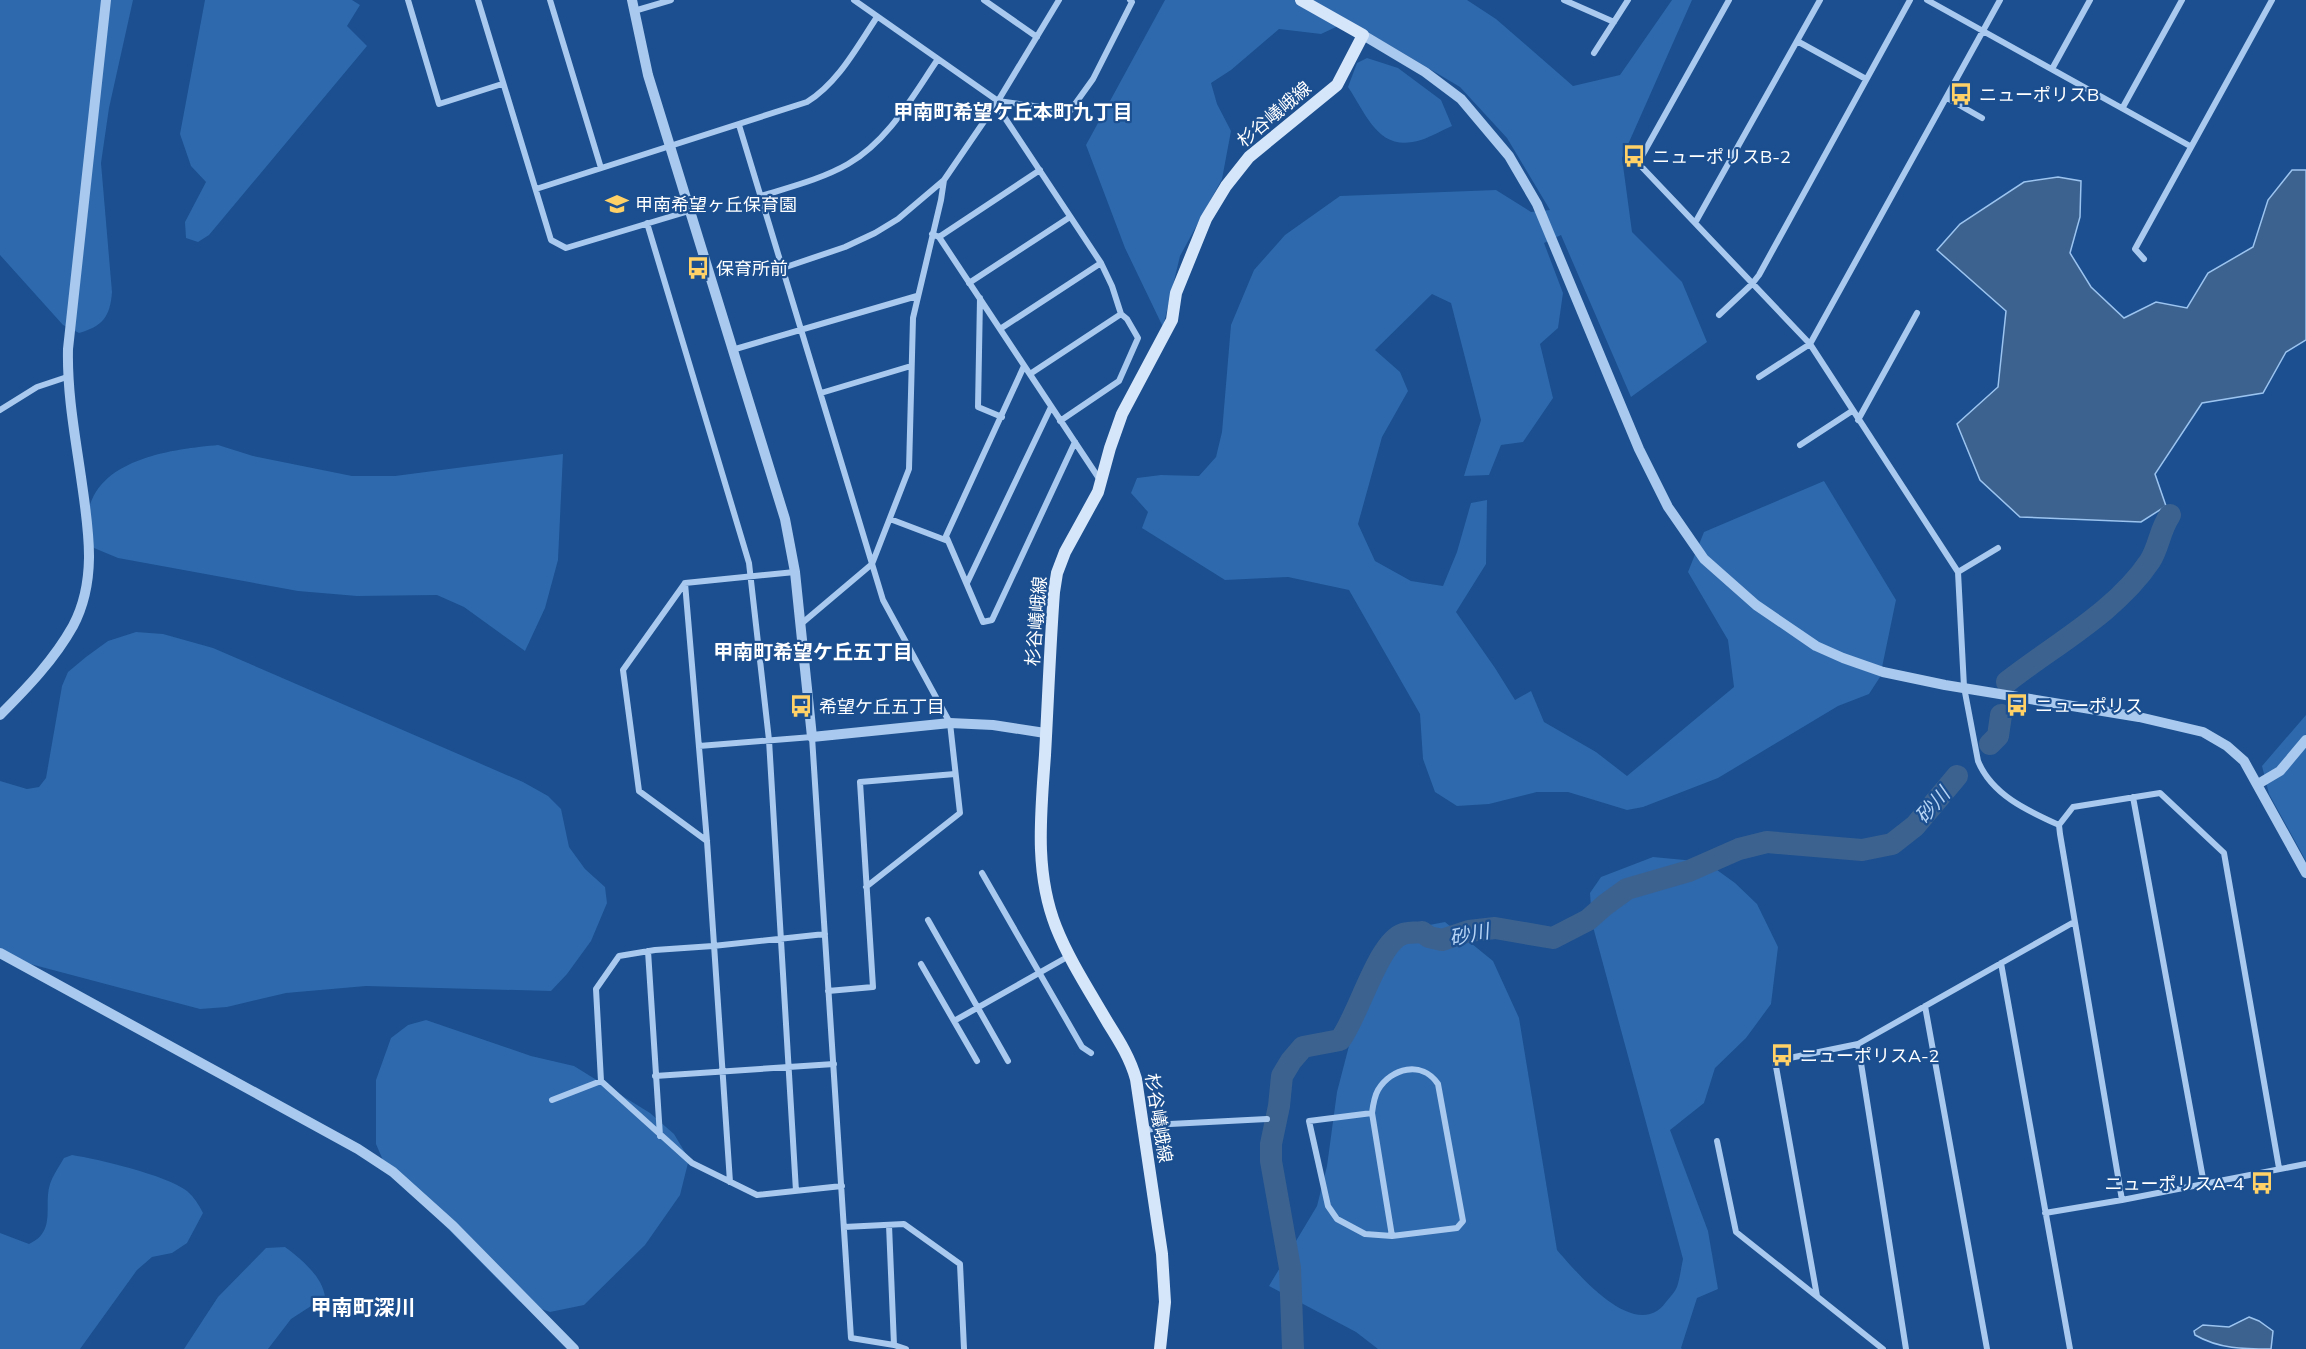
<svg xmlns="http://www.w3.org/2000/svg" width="2306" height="1349" font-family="Mulish,'Noto Sans JP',sans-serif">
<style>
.green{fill:#2e69ad}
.water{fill:#3c6290;stroke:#9cc4f0;stroke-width:1.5}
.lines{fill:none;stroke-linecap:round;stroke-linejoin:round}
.river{stroke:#3c6290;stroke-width:22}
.minor{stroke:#a9c9ee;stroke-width:6}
.tertiary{stroke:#a9c9ee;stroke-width:10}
.secondary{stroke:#d6e6fa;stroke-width:12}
.labels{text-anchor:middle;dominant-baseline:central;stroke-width:4.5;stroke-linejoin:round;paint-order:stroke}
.poi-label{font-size:18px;fill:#fff;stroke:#1b4f8f;text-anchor:start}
.street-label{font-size:18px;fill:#fff;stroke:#1b4f8f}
.neighbourhood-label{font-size:20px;font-weight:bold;fill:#fff;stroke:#1b4f8f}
.water-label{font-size:20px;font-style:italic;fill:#b5d3f5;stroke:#1b4f8f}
.quarter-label{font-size:21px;font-weight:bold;fill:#fff;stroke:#1b4f8f}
</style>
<rect width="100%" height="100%" fill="#1b4f8f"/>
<path class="green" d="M 0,0 L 133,0 L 109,108 L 101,163 L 112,292 C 110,317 103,326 79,333 L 63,325 L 0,255 Z
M 205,0 L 352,0 L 360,5 L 347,26 L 367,46 L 209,235 L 198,242 L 186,238 L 185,222 L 206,182 L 191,166 L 180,134 Z
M 1165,0 L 1467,0 L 1496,19 L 1573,86 L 1620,75 L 1672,0 L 1692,0 L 1622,158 L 1632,232 L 1682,282 L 1707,342 L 1631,397 L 1561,235 L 1544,243 L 1563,293 L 1558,328 L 1540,344 L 1553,398 L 1523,442 L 1501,445 L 1489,475 L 1464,476 L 1481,420 L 1451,303 L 1432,294 L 1375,350 L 1400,372 L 1408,391 L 1382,437 L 1358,524 L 1375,561 L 1411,581 L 1443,586 L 1457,552 L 1471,503 L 1487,500 L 1486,564 L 1456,612 L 1495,668 L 1515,700 L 1531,691 L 1544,722 L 1596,752 L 1627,776 L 1734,687 L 1728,640 L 1688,572 L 1704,532 L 1824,481 L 1896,600 L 1880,677 L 1869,694 L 1838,706 L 1718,778 L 1643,807 L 1627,810 L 1568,792 L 1537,792 L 1489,804 L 1457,806 L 1435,792 L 1423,759 L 1420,714 L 1349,590 L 1288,577 L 1225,580 L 1142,528 L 1148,512 L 1131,493 L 1137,478 L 1161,475 L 1199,476 L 1216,457 L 1222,432 L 1231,325 L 1254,270 L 1285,235 L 1340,196 L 1496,190 L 1531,212 L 1550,210 L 1507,138 L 1460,87 L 1349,21 L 1321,34 L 1279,29 L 1231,70 L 1211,83 L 1217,104 L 1231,131 L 1222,179 L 1180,256 L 1163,327 L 1125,248 L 1086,145 Z
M 1367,58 L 1398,68 L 1441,100 L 1452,126 C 1442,130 1431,137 1421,140 C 1379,153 1368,117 1348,87 L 1357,63 Z
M 218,445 L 253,456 L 352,476 L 395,476 L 563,454 L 558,560 L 545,608 L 525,651 L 464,607 L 437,595 L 357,596 L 298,591 L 118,558 L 94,548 C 91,542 85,533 84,527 C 84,522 88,514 89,509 C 101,458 174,449 218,445 Z
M 136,632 L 163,634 L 213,648 L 523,782 L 548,796 L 561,809 L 569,847 L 585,869 L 605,887 L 607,903 L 591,941 L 567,974 L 551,991 L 366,986 L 286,993 L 227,1007 L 200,1009 L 0,956 L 0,781 L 27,789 L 39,787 L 46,778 L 62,686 L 68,672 L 86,657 L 108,641 Z
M 2306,715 L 2306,861 L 2269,794 L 2262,766 Z
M 1653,857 L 1706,862 L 1735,883 L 1757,904 L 1778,947 L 1771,1004 L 1746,1038 L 1715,1068 L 1704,1103 L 1670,1130 L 1708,1231 L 1718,1289 L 1697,1298 L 1681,1348 L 1682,1349 L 1378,1349 L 1356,1332 L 1269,1286 L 1317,1206 L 1327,1166 L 1337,1092 L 1364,988 L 1394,947 L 1424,926 L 1445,922 L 1493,961 L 1519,1018 L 1557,1250 C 1577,1273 1636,1344 1666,1302 C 1670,1297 1675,1292 1677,1287 C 1680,1278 1681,1268 1683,1259 L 1592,923 L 1590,893 L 1601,877 Z
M 426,1020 L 531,1056 L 574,1066 L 650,1113 L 674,1134 L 689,1159 L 680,1195 L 645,1245 L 584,1305 L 550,1312 L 519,1301 L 385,1165 L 376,1144 L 376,1080 L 391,1038 L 408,1025 Z
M 72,1155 C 98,1159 166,1175 187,1191 C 194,1197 199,1205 203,1213 L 187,1243 L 172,1253 L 152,1257 L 137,1270 L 80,1349 L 0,1349 L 0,1233 L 29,1244 C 57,1231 43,1206 50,1184 C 53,1175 59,1167 64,1158 Z
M 285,1247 C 301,1259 323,1277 325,1297 L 291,1319 L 268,1349 L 184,1349 L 218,1297 L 266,1248 Z"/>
<path class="water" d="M 2292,170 L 2306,170 L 2306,340 L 2286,352 L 2263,393 L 2202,403 L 2155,474 L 2166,506 L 2141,522 L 2020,517 L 1980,480 L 1957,424 L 1998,387 L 2006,311 L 1937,250 L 1960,224 L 2024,182 L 2058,177 L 2081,181 L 2080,217 L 2070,253 L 2091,287 L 2124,318 L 2156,302 L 2187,308 L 2208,273 L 2253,247 L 2268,200 Z
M 2249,1317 L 2259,1321 L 2273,1331 L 2271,1349 C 2244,1349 2219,1349 2195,1335 L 2194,1331 L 2203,1325 L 2229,1327 Z"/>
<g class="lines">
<path class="river" d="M 2007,682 C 2054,645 2116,612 2150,561 C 2159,547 2160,529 2170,515
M 1990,744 L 1998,736 L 2001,715
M 1293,1349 L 1290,1268 L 1271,1161 L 1271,1144 L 1279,1106 L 1282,1076 L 1291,1061 L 1303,1047 L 1340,1040 C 1358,1017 1378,942 1403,934 C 1409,932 1416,933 1422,932 L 1429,937 L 1442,940 L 1469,931 L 1495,928 L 1553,938 L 1588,920 L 1605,905 L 1627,889 L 1689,871 L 1739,849 L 1767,842 L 1862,850 L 1892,844 L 1915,826 L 1957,776"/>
<path class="minor" d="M 408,0 L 439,104 L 502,84
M 478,0 L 551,240 L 566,248 L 689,211
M 550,0 L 601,168
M 854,0 L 998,101 L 1070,111 L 1093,79 L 1132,2 L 1130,0
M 984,0 L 1037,37
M 1564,0 L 1614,22
M 1729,0 L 1638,163 L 1810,344 L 1958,572 L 1964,687 L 1978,761 C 1992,795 2028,811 2059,825
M 1927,0 L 2190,146
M 634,11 L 671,0
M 1797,41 L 1866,79
M 1594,53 L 1628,0
M 2052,69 L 2090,0
M 1947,98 L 1982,118
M 998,101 L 999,109 L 1101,263 L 1112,286 L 1121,314 L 1127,319 L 1138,338 L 1119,381 L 1060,421
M 2123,107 L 2182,0
M 739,125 L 883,600 L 950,723 L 960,813 L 866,887
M 536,189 L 807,102 C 838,83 857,47 877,17
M 761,196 C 790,187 822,179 848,164 C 889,140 912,97 938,59
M 647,223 L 749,563 L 769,740 L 796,1191
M 1695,223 L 1820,0
M 932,234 L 939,237 L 1100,480
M 939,237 L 1040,170
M 2144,259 L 2135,249 L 2272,0
M 783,268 L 845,247 L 875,233 L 898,219 L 944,180 L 998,101 L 1059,0
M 969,283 L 1070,217
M 980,298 L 978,407 L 1002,417
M 1719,315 L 1752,284 L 1759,275 L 1910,0
M 1000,329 L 1101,263
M 732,350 L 917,296
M 1024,366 L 946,536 L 983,622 L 992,620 L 1075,442
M 1030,374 L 1121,314
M 1759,377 L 1810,344 L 2000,0
M 821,393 L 911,366
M 0,410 L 37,387 L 67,377
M 1858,420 L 1917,313
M 1800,445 L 1852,411
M 890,519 L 948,541
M 1958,572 L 1998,548
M 685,583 L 707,841 L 730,1182
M 967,583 L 1051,407
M 801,624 L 872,564 L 909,469 L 913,318 L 941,200 L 944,180
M 699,746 L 812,737 L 851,1338 L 894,1345 L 906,1349
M 2133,797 L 2204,1184
M 707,841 L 639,791 L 623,670 L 685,583 L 795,572
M 982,873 L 1082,1047 L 1091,1053
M 928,920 L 1008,1061
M 825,934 L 713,946 L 655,950 L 619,956 L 596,989 L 601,1081 L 692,1163 L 757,1195 L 842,1186
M 648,951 L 660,1136
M 2001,963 L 2070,1349
M 921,964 L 977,1061
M 828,991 L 873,987 L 860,782 L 955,774
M 1925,1006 L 1987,1349
M 954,1021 L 1069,956
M 1858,1044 L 1906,1349
M 655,1076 L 834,1064
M 552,1100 L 601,1081
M 1372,1113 L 1309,1121 L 1328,1206 L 1337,1219 L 1365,1234 L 1392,1236 L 1457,1228 L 1463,1221 L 1438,1084 C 1422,1060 1391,1068 1378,1090 C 1374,1097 1373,1105 1372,1113 L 1392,1236
M 1144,1131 L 1170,1124 L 1267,1119
M 1717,1141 L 1736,1232 L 1883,1349
M 2122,1200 L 2060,834 L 2059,825 L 2073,807 L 2160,793 L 2224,853 L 2279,1168
M 2045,1213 L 2122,1200 L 2306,1164
M 889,1225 L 894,1345
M 844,1227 L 904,1224 L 960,1264 L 964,1349
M 1817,1296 L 1775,1061 L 1858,1044 L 2074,922"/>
<path class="tertiary" d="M 632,0 L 648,75 L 785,519 L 795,572 L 812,737 L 950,723 L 993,725 L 1045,733
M 1363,35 L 1425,72 L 1461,99 L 1509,156 L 1537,204 L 1639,449 L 1668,507 L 1704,559 L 1756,605 L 1816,646 L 1843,658 L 1883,672 L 1945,685 L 2139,717 L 2203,732 L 2227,746 L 2244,761 L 2306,873
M 0,715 C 27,688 54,660 73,626 C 98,579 88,527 81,477 C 75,435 67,393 68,349 L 106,0
M 2258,784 L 2280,771 L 2306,740
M 0,953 L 358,1149 L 393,1172 L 453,1226 L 574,1349"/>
<path class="secondary" d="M 1160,1349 L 1165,1302 L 1162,1254 L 1136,1079 C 1130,1058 1120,1042 1108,1023 C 1090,992 1069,960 1056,927 C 1034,871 1041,813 1045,755 C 1048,701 1050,646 1054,592 L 1057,573 L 1065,552 L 1098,492 L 1110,448 L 1122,414 L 1172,320 L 1176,293 L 1206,219 L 1226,186 L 1249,157 L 1337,85 L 1363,35 L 1301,0"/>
</g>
<defs>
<g id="bus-bare" transform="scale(1.8)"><path d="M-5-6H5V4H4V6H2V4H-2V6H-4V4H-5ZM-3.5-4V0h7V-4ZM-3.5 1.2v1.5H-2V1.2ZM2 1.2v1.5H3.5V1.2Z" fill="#ffd166" stroke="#1b4f8f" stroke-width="2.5" paint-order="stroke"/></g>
<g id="school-bare" transform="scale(1.8)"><path d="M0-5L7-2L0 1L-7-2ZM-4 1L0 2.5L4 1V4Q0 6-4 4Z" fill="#ffd166" stroke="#1b4f8f" stroke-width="2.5" paint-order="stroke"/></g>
</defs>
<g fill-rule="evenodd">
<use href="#bus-bare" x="1961" y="94"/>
<use href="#bus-bare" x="1634" y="156"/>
<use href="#school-bare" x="617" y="204"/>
<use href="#bus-bare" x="698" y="268"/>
<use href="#bus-bare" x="2017" y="705"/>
<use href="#bus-bare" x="801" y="706"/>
<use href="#bus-bare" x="1782" y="1055"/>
<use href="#bus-bare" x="2262" y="1183"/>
</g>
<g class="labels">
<g class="poi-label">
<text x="1979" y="94">ニューポリスB</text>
<text x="1652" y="156">ニューポリスB-2</text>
<text x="635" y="204">甲南希望ヶ丘保育園</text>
<text x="716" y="268">保育所前</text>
<text x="2035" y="705">ニューポリス</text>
<text x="819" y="706">希望ケ丘五丁目</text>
<text x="1800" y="1055">ニューポリスA-2</text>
<text x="2244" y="1183" text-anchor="end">ニューポリスA-4</text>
</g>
<g class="street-label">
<text transform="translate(1274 114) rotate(-40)">杉谷嶬峨線</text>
<text transform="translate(1036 621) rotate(-85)">杉谷嶬峨線</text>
<text transform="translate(1159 1118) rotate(81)">杉谷嶬峨線</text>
</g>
<g class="neighbourhood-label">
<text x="1013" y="111">甲南町希望ケ丘本町九丁目</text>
<text x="813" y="651">甲南町希望ケ丘五丁目</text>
</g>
<g class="water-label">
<text transform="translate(1932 805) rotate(-49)">砂川</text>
<text transform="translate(1469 934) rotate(-11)">砂川</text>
</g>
<g class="quarter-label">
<text x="363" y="1307">甲南町深川</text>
</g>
</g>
</svg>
